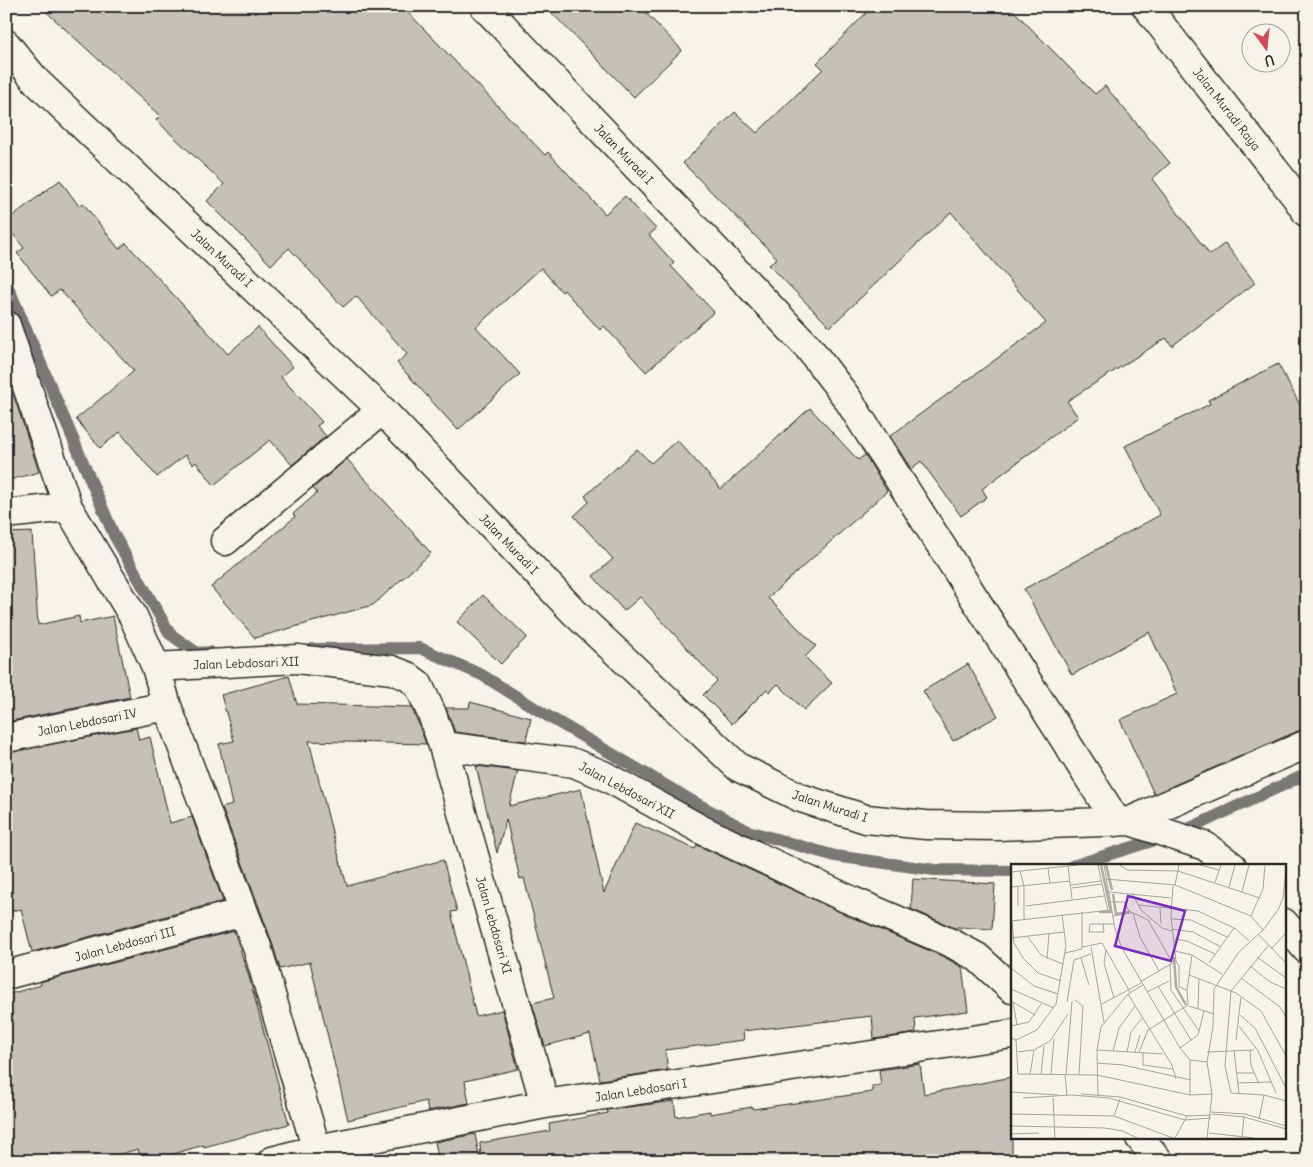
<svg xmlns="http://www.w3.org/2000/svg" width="1313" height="1167" font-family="Delius,sans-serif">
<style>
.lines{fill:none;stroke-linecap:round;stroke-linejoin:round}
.stream{stroke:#7a7874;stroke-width:12}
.building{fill:#c4c1b9;stroke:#2b2b2b}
.street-casing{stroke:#2b2b2b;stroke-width:31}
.secondary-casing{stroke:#2b2b2b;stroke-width:31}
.street{stroke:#f7f3e8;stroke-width:28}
.secondary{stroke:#f7f3e8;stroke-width:28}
.labels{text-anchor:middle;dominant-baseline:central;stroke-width:4;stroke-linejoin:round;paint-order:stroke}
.street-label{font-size:12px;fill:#2b2b2b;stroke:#f7f3e8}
.inset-river{fill:none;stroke:#afaca4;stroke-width:2.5}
.inset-road{fill:none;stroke:#a5a39c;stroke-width:1}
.view{fill:#7b2cbf;fill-opacity:0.15;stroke:#7b2cbf;stroke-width:2.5}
.inset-edge{fill:none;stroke:#2b2b2b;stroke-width:2.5}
</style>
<rect width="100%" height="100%" fill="#f7f3e8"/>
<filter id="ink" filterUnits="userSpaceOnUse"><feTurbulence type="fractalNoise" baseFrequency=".02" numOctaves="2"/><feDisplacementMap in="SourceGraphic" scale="10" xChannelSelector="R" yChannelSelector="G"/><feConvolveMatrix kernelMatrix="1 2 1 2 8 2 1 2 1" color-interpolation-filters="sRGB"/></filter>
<g filter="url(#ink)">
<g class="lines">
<path class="stream" d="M 6,282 L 114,535 L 170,634 L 197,653 L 210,652
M 313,649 L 420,648 L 482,675 L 546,715 L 692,801 L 748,831 L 835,856 L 935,870 L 1012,871
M 1072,866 L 1184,831 L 1307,774"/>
</g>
<path class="building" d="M 40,6 L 402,6 L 545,155 L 548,152 L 605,214 L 625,196 L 656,229 L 649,235 L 674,263 L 671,266 L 714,312 L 646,372 L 604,326 L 600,330 L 564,290 L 562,292 L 541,268 L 476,327 L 520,374 L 458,430 L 397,363 L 407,354 L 356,296 L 343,307 L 289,248 L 271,265 L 207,201 L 224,184 L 156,120 L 160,116 Z
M 545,6 L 639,6 L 682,50 L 634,97 Z
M 873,6 L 1009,6 L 1095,94 L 1105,86 L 1170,163 L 1152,179 L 1210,255 L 1225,243 L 1255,283 L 1172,346 L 1166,338 L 1067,401 L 1078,417 L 982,489 L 987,497 L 961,516 L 921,461 L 911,469 L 890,436 L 1046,323 L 951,212 L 830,327 L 769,265 L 777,258 L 683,163 L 735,112 L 757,133 L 823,69 L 817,63 Z
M 60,180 L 79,206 L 83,203 L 119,249 L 126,243 L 228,354 L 258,327 L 293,367 L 281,377 L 322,422 L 317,426 L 326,436 L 292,465 L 270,440 L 214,485 L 196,462 L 193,465 L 185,455 L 157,477 L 120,432 L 100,448 L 76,419 L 134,371 L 60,290 L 51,296 L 17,253 L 24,248 L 6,225 L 6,221 Z
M 1278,364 L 1307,418 L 1307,727 L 1154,794 L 1120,720 L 1177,694 L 1149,632 L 1072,675 L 1024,589 L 1160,515 L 1125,446 L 1210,404 L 1208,400 Z
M 6,381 L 9,381 L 39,472 L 6,481 Z
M 810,408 L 858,460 L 865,455 L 887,491 L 768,598 L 816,646 L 805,657 L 832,683 L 804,710 L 778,684 L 770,692 L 767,689 L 732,724 L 703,695 L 717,681 L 640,597 L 624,611 L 593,576 L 613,559 L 574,516 L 589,502 L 585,496 L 637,449 L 651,463 L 677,440 L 721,489 Z
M 347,459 L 431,553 L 373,605 L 255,638 L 211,587 L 295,517 L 293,514 L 317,493 L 313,488 Z
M 32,532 L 38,625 L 79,616 L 80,623 L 113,616 L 130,697 L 6,722 L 6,533 Z
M 483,595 L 527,637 L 501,664 L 457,622 Z
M 968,664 L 998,716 L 953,741 L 923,691 Z
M 289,676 L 297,704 L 411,707 L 417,720 L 426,744 L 309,741 L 331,828 L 347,886 L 443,860 L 457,911 L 451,912 L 476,1016 L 502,1010 L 518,1069 L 465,1081 L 469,1103 L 428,1111 L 426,1101 L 348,1120 L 310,962 L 280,969 L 272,942 L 222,808 L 232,805 L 219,744 L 234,741 L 221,695 Z
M 470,702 L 531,718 L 526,741 L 455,732 L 446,708 L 469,708 Z
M 136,728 L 139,740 L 150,737 L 170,823 L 192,817 L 223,901 L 32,952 L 21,909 L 6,912 L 6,753 Z
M 476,766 L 518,771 L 509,806 L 581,789 L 604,893 L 635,823 L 695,849 L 697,845 L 842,913 L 944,957 L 962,967 L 968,1011 L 915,1018 L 916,1033 L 874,1039 L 872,1016 L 743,1031 L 744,1040 L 665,1050 L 668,1070 L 600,1080 L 590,1034 L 545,1046 L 532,1003 L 554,998 L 524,878 L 520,879 L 506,819 L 497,853 Z
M 913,879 L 995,884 L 992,929 L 957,927 L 957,929 L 911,909 Z
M 234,931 L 249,977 L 289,1124 L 204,1147 L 204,1145 L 148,1161 L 141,1161 L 138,1149 L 96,1161 L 6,1161 L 6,995 L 41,985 L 40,982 Z
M 920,1064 L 924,1094 L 1012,1077 L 1012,1161 L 481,1161 L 480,1143 L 550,1131 L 549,1124 L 608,1113 L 607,1110 L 674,1101 L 676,1117 L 710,1111 L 710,1114 L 752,1107 L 753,1109 L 872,1092 L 872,1086 L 881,1085 L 879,1070 Z
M 475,1134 L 480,1161 L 439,1161 L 435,1142 Z"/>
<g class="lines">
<g class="street-casing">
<path id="street" d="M 484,6 L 808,347 L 847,398 L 1117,822
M 6,44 L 37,82 L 382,410 L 574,612 L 738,767 L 801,798 L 866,819 L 926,825 L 997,826 L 1130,821 L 1205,846 L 1232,866
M 6,325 L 68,507 L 133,616 L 156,667 L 167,706 L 257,947 L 320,1161
M 6,514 L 68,507
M 225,541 L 382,410
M 156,667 L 297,659 L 392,670 L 407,676 L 418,684 L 432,714 L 443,746 L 574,763 L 603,775 L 702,830 L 848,899 L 951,943 L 977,957 L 1012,989
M 6,738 L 167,706
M 443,746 L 545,1104
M 1130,821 L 1307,744
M 1284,923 L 1307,950
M 6,975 L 244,912
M 1140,1138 L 1159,1161
M 272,1161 L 317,1149 L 545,1104 L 1012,1034"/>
</g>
<g class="secondary-casing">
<path id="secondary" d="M 1146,6 L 1296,197 L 1307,213"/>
</g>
<use href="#street" class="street"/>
<use href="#secondary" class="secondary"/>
</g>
</g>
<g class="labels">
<g class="street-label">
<text transform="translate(1227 109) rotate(52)">Jalan Muradi Raya</text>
<text transform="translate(624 154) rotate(46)">Jalan Muradi I</text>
<text transform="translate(222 258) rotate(43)">Jalan Muradi I</text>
<text transform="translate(509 544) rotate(46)">Jalan Muradi I</text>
<text transform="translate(246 663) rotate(-2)">Jalan Lebdosari XII</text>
<text transform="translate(87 722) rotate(-11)">Jalan Lebdosari IV</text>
<text transform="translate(627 790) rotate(28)">Jalan Lebdosari XII</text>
<text transform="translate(830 806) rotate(18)">Jalan Muradi I</text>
<text transform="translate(494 925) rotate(74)">Jalan Lebdosari XI</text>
<text transform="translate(125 944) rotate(-15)">Jalan Lebdosari III</text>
<text transform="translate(641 1090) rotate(-9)">Jalan Lebdosari I</text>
</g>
</g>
<g transform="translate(1011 864)">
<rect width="275" height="275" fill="#f7f3e8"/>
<path class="inset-river" d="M 95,1 L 101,26M 102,30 L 105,50 L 118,48M 88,48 L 100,48 L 90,1M 163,93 L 165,123 L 175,141"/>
<path class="inset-road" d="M 87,1 L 97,47M 93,1 L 104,65 L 111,84 L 169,184 L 179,196 L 196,198M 109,1 L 116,6 L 167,7 L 249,34M 189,1 L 208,6M 57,2 L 61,35M 37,4 L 39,19M 9,7 L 13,22 L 13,55M 0,8 L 67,1M 95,15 L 164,21 L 240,52 L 252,66M 204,18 L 210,1M 60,21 L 90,17M 164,21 L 168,1M 0,23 L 59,17M 7,23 L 7,42M 218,23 L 224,1M 61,24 L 91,20M 98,28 L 160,34M 231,28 L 238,1M 121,29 L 130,46 L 151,64 L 161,67M 100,38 L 113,38 L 118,47 L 137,56 L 161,98M 127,41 L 187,47 L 225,65 L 238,77M 15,42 L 93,32M 149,44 L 150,60M 122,49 L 129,73 L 148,107M 102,52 L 120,49M 240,52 L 252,25 L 254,1M 160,55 L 180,56 L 216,73M 0,57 L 100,46M 1,57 L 3,79 L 12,94 L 27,109 L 50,117M 92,60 L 93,68 L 78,68 L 79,60 L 103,60M 161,65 L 182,68 L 210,83M 247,70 L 275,99M 17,73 L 30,91 L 52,100M 0,74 L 53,68M 164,75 L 176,77 L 204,90M 257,82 L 220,127 L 214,202 L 220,229 L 253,231 L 275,237M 71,83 L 91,79 L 119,128M 80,83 L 93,158M 260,85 L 275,69M 95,86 L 93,99 L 103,134M 164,87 L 181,91 L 211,110M 54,89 L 71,85 L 71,48M 246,93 L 275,114M 70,94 L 78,121M 36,95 L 38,70M 165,97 L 168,102 L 168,123 L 176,126M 198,99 L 223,64M 159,100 L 160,126 L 188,167M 239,102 L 259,118 L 275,125M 0,104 L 23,122 L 47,130M 178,111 L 225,129 L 250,147 L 275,192M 230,114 L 269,143 L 275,153M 129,118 L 165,97 L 160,53 L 162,22M 147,122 L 180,176M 0,125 L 43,144M 136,128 L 158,117M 117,130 L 161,201 L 165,215M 64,136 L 72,142 L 68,210M 0,137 L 24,151M 2,138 L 6,161M 56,138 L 63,96 L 80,90M 91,140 L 130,119M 177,141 L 176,126 L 181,91M 178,142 L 203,150M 187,145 L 188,115M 229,151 L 244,164 L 275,224M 0,162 L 18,158 L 30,140M 228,162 L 247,187 L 265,229M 0,174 L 5,176 L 7,210M 5,176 L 26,166 L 45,140 L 55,82 L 51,50M 225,176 L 230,133M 169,184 L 187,171 L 193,147M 86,186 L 152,190M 223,186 L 228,230M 239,186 L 240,201 L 248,220M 102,187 L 108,164 L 124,142M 7,188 L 23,186 L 39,177 L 57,150M 116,188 L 120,168 L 131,154M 124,188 L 129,171M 128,188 L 137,166 L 177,141M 196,188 L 243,186M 132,189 L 132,201 L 162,205M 179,196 L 179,231M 86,199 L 112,201 L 180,216M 225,209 L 244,209M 7,210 L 86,211 L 179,231 L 201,230M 19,210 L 23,186M 30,210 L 33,182M 40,210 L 43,175M 54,211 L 56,231M 55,211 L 61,137M 226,219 L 260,218M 0,228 L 47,231M 70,230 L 109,233 L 176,252 L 200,251M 87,231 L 86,186 L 90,163 L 117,130 L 132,121M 12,234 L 60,231 L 98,234 L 174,256 L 200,254M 42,234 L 44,274M 200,248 L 234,250 L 275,262M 0,250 L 103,252 L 162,274M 201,250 L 233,253 L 275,265M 103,252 L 109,235M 248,255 L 253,231M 0,262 L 94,264 L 112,267 L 126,274M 198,269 L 243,274M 0,270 L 28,269M 164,274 L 176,252M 196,274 L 201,230 L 196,198 L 202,163 L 203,125 L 228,88 L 252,66 L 267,46 L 272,34 L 275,6M 231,274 L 233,252"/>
<path class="view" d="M 117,32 L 174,47 L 160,97 L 104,82 Z"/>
<rect width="275" height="275" class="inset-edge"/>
</g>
<rect width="1313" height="1167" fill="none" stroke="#f7f3e8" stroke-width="25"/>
<rect x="12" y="12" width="1288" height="1142" fill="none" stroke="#2b2b2b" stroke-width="2" filter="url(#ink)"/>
<g transform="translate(1266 48) rotate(165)"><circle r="24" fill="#f7f3e8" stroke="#a5a39c"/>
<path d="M0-4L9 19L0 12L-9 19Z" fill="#d1495b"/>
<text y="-8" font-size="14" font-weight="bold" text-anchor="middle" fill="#2b2b2b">U</text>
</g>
</svg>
